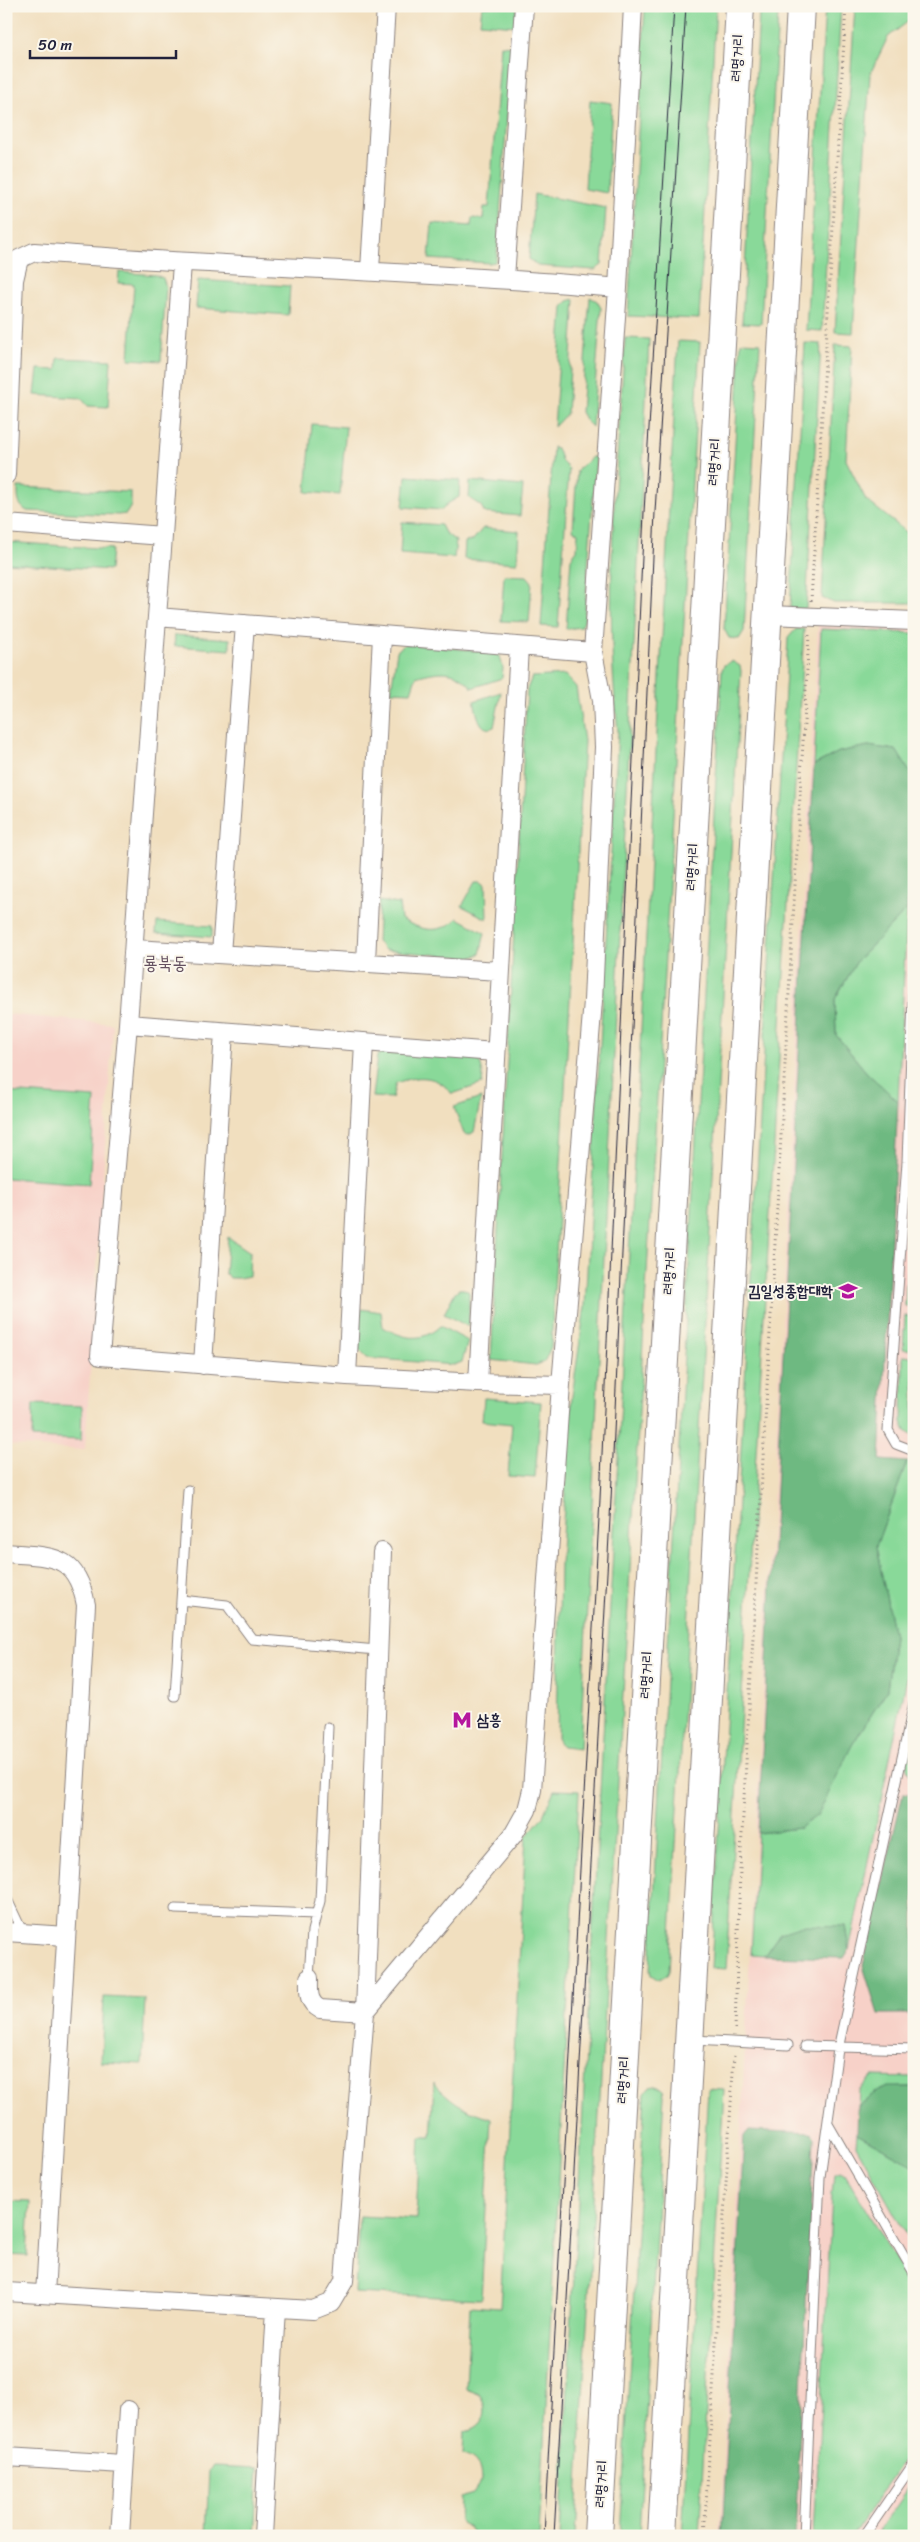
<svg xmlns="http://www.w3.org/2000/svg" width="920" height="2542" font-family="Sriracha,'Poor Story',sans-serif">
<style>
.built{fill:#f7d1c8}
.green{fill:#89d999;stroke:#567e6a}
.forest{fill:#6eb981;stroke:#486e5e}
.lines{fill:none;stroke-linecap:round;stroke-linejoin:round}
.service-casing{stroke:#8a807d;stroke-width:11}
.minor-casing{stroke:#8a807d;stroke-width:20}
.trunk-casing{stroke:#8a807d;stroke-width:30}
.path{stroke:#8a807d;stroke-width:3;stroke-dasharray:1 4;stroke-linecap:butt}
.service{stroke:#fff;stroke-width:9}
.minor{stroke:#fff;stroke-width:18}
.trunk{stroke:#fff;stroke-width:28}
.tram{stroke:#22223b;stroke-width:1}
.labels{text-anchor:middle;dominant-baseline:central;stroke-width:4;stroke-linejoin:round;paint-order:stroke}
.street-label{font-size:15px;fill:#22223b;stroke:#fbf7ec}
.poi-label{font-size:15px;font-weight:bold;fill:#22223b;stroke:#fbf7ec;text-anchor:end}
.quarter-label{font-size:18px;fill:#645160;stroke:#fbf7ec}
</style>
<rect width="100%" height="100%" fill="#fbf7ec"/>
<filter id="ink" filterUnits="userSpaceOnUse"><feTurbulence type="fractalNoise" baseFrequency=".02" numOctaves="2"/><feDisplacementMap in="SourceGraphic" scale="10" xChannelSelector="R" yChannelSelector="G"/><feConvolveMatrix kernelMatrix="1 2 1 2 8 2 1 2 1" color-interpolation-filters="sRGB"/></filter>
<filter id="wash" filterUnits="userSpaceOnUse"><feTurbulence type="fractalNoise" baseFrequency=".0096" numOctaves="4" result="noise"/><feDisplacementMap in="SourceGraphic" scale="20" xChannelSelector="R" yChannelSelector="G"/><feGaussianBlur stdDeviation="1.12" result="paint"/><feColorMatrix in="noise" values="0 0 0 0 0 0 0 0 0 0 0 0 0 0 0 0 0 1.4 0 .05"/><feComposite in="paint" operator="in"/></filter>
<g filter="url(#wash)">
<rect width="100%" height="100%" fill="#f1dfbf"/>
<path class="built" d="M 818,625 L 914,629 L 914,2536 L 720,2536 Z
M 6,1014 L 113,1024 L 85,1450 L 6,1445 Z"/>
<path class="green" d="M 482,6 L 517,6 L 516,26 L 480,23 Z
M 645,6 L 716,6 L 699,319 L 628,316 Z
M 763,6 L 775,6 L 778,14 L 761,324 L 742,323 L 759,13 Z
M 825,6 L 841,6 L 822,331 L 806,330 Z
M 855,6 L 914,6 L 914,17 L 888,37 L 870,74 L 853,333 L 835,332 Z
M 501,45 L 512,46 L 497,256 L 495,262 L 489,263 L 429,259 L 432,223 L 471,226 L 472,218 L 483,219 L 484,207 L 489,207 Z
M 590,100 L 612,103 L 607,193 L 585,189 Z
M 534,194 L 606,208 L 602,265 L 595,270 L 538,266 L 529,259 Z
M 119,272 L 155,275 L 163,278 L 166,287 L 161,361 L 129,359 L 134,284 L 118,283 Z
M 198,280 L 290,286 L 288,315 L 196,308 Z
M 590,297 L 597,301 L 601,308 L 592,427 L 586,421 L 581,412 Z
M 575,299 L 567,413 L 554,427 L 563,307 L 568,301 Z
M 625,338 L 649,339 L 580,1749 L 562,1747 L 557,1738 L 560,1564 L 572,1396 L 585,1306 L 618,731 C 603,600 617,469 625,338 Z
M 678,341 L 700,342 L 575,2536 L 560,2536 Z
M 741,342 L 760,343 L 744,631 L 739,639 L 729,638 L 724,629 Z
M 805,343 L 821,344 L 806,609 L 790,608 Z
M 835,345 L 852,346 L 846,460 L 866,500 L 914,538 L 914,603 L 834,603 L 822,598 Z
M 58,358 L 111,360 L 108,407 L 88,406 L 81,398 L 35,395 L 38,369 L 57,370 Z
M 312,424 L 346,427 L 340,495 L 306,492 Z
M 553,447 L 557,448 L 562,462 L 569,469 L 558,627 L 541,626 Z
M 592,457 L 596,457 L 584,622 L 581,627 L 566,629 L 571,558 L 577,550 L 578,533 L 573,530 L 577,470 Z
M 406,476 L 460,480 L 459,497 L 447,504 L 442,510 L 403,507 Z
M 470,481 L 523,486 L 520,516 L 485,513 L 481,506 L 469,498 Z
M 18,487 L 131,492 L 131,506 L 126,514 L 118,515 L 27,511 C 17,505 18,498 18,487 Z
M 402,522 L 441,525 L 445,533 L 456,541 L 454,558 L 400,554 Z
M 483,528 L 519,531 L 517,563 L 464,559 L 465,542 L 473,540 Z
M 6,542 L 112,549 L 110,570 L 6,563 Z
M 504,575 L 527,576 L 532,582 L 529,622 L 501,621 Z
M 796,629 L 804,629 L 726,1969 L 711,1968 L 788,638 Z
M 821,629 L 914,633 L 913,777 L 896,750 L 868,746 L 839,752 L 814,765 Z
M 175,635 L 230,639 L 230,650 L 174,646 Z
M 405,644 L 492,652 L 500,656 L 503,668 L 502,678 L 472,688 C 457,668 439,670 416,677 L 411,692 L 391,691 L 397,651 Z
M 732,661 L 740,666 L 741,671 L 669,1971 L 667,1975 L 659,1980 L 651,1975 L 650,1970 L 722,670 L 724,665 Z
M 565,675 L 576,687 L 584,741 L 551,1347 L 544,1362 L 536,1365 L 491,1360 L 527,689 L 532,677 Z
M 501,692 L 494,727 C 479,734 477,712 474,701 Z
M 476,881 L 482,881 L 486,884 L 487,919 L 462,906 Z
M 379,901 L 399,904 L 401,919 C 422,931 440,935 458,918 L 485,933 L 480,954 L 471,958 L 385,950 L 377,942 Z
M 907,909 L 898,1101 L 867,1073 L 836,1035 L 835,999 L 857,961 Z
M 157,922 L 212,926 L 212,937 L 156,933 Z
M 386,1050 L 472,1058 L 480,1062 L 483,1074 L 482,1084 L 452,1094 C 437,1074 418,1075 396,1083 L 392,1098 L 372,1097 L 377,1056 Z
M 6,1092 L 95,1098 L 89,1184 L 6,1178 Z
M 481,1098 L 474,1132 L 469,1135 L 464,1134 L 454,1107 Z
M 914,1195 L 914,1266 L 908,1266 Z
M 228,1237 L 250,1252 L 249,1276 L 239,1278 L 230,1278 L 225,1273 Z
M 907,1273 L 914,1273 L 914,1306 L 905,1306 Z
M 459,1289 L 464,1289 L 469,1292 L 469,1327 L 444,1314 L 455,1292 Z
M 361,1309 L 381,1312 L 383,1327 C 404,1339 422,1343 440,1326 L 468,1341 L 462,1362 L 454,1365 L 367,1358 L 359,1350 Z
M 905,1316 L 914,1317 L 914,1350 L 903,1349 Z
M 903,1356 L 914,1357 L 914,1437 L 906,1431 L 902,1422 Z
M 484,1398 L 541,1402 L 535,1478 L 508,1476 L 512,1424 L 482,1421 Z
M 33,1404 L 82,1406 L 81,1440 L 32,1438 Z
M 907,1462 L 914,1462 L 914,1645 L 849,1950 L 845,1926 L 780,1933 L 764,1956 L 751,1955 L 758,1833 L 799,1828 L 887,1690 L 894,1636 L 876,1546 Z
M 914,1728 L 914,1779 C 899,1767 910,1744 914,1728 Z
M 554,1790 L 579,1791 L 539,2536 L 475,2536 L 469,2527 L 459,2522 L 460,2497 L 473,2493 L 481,2481 C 481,2467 477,2458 463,2454 L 464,2432 C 484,2429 491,2410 479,2394 L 466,2389 L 470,2306 L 500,2308 L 526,1837 L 543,1816 Z
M 104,1997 L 145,1999 L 142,2064 L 101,2062 Z
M 872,2076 L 914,2077 L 914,2087 C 887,2087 879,2088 858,2106 L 859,2090 Z
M 434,2083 C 453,2103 465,2110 491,2118 L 481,2299 L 355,2293 L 359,2216 L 416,2219 L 420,2137 L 431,2137 Z
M 655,2085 L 663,2090 L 664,2095 L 639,2536 L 620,2536 L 645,2094 L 650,2086 Z
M 708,2089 L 724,2090 L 699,2536 L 682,2536 Z
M 857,2134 L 901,2158 L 914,2168 L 914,2249 L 856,2145 Z
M 840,2171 L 844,2173 L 914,2290 L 914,2444 L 852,2536 L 814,2536 L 832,2194 L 834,2173 Z
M 6,2201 L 30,2202 L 27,2256 L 6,2255 Z
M 214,2466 L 258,2468 L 254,2536 L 206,2536 L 209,2471 Z
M 914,2480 L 914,2536 L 875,2536 Z"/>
<path class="forest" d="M 868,746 L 896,750 L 913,777 L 907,909 L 857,961 L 835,999 L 836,1035 L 867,1073 L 898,1101 L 880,1460 L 907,1462 L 876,1546 L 894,1636 L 887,1690 L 852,1745 L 818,1815 L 799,1828 L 758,1833 L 814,765 L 839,752 Z
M 903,1793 L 914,1794 L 914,2014 L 878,2014 L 863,1966 Z
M 805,1925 L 845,1926 L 849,1950 L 844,1958 L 764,1956 L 780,1933 Z
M 888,2087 L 914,2087 L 914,2168 L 901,2158 L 857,2134 L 858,2106 L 873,2094 Z
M 749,2130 L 811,2133 L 814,2138 L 795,2536 L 722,2536 L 744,2136 Z"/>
</g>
<g filter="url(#ink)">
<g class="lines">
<g class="service-casing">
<path id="service" d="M 914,973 L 907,1162 L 888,1430 L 896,1444 L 914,1451
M 181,1600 L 227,1605 L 252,1639 L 377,1650
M 175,1696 L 188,1490
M 6,1897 L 23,1933
M 175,1909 L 316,1914
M 309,1978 L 312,1931 L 320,1901 L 328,1727
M 693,2040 L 788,2045
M 805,2046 L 914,2049
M 828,2124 L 914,2273
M 804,2536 L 820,2177 L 838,2049 L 914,1703
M 864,2536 L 914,2463"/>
</g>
<g class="minor-casing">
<path id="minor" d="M 370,270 L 386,6
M 505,278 L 524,6
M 6,475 L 14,280 L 19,259 L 34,252 C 229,267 424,271 618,288
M 6,524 L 163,536 L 157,617 L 593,652 L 602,700 L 604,747 L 593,1001 L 561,1385 L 532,1790 L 527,1810 L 513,1835 L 365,2012 L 320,2009 C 307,2002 309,1991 309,1978
M 163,536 L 182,263
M 769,615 L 914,621
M 519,647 L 478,1383 L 561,1385
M 593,652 L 618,288 L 633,6
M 135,949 L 500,971
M 221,954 L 245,624
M 366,961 L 382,635
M 128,1024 L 157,617
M 203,1365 L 224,1032
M 347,1376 L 364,1042
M 478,1383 L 347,1376 L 100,1356 L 128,1024 L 495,1052
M 6,1553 C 53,1557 76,1553 86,1605 L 45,2294
M 6,1932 L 66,1936
M 6,2292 L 313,2310 L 331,2303 L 344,2281 L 365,2012 L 382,1552
M 6,2457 L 123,2464
M 120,2536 L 128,2410
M 263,2536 L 276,2308"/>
</g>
<g class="trunk-casing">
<path id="trunk" d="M 598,2536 L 740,6
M 662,2536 L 801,6"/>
</g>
<path class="path" d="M 811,601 L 846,6
M 735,2029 L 740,1870 L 809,634
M 704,2536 L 734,2055"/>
<use href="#service" class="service"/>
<use href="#minor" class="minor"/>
<use href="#trunk" class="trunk"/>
<path class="tram" d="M 544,2536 L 600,1499 L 644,512 L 674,6
M 554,2536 L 611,1500 L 655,512 L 686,6"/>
</g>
</g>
<defs>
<g id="university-bare" transform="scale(1.5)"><path d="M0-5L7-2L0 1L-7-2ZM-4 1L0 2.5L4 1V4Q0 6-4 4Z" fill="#b5179e" stroke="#fbf7ec" stroke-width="2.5" paint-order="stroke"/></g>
<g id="metro-bare" transform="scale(1.5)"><path d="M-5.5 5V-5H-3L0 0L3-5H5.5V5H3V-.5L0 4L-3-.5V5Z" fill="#b5179e" stroke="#fbf7ec" stroke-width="2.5" paint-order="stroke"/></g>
</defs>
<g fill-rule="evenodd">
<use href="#university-bare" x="848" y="1291"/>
<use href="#metro-bare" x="462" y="1720"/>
</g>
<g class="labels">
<g class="street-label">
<text transform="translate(737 58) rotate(-87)">려명거리</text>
<text transform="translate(714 462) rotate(-87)">려명거리</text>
<text transform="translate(692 867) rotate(-87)">려명거리</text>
<text transform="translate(669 1271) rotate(-87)">려명거리</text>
<text transform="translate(646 1675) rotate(-87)">려명거리</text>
<text transform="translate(623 2080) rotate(-87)">려명거리</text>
<text transform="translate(601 2484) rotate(-87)">려명거리</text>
</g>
<g class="poi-label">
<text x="833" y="1291">김일성종합대학</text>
<text x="477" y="1720" text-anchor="start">삼흥</text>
</g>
<g class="quarter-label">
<text x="165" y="963">룡북동</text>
</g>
</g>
<rect width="920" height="2542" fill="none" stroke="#fbf7ec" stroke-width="25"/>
<path d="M30 50v8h146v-8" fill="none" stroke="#22223b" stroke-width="2.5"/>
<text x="38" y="50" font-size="15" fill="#22223b" stroke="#fbf7ec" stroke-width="4" paint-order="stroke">50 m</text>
</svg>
